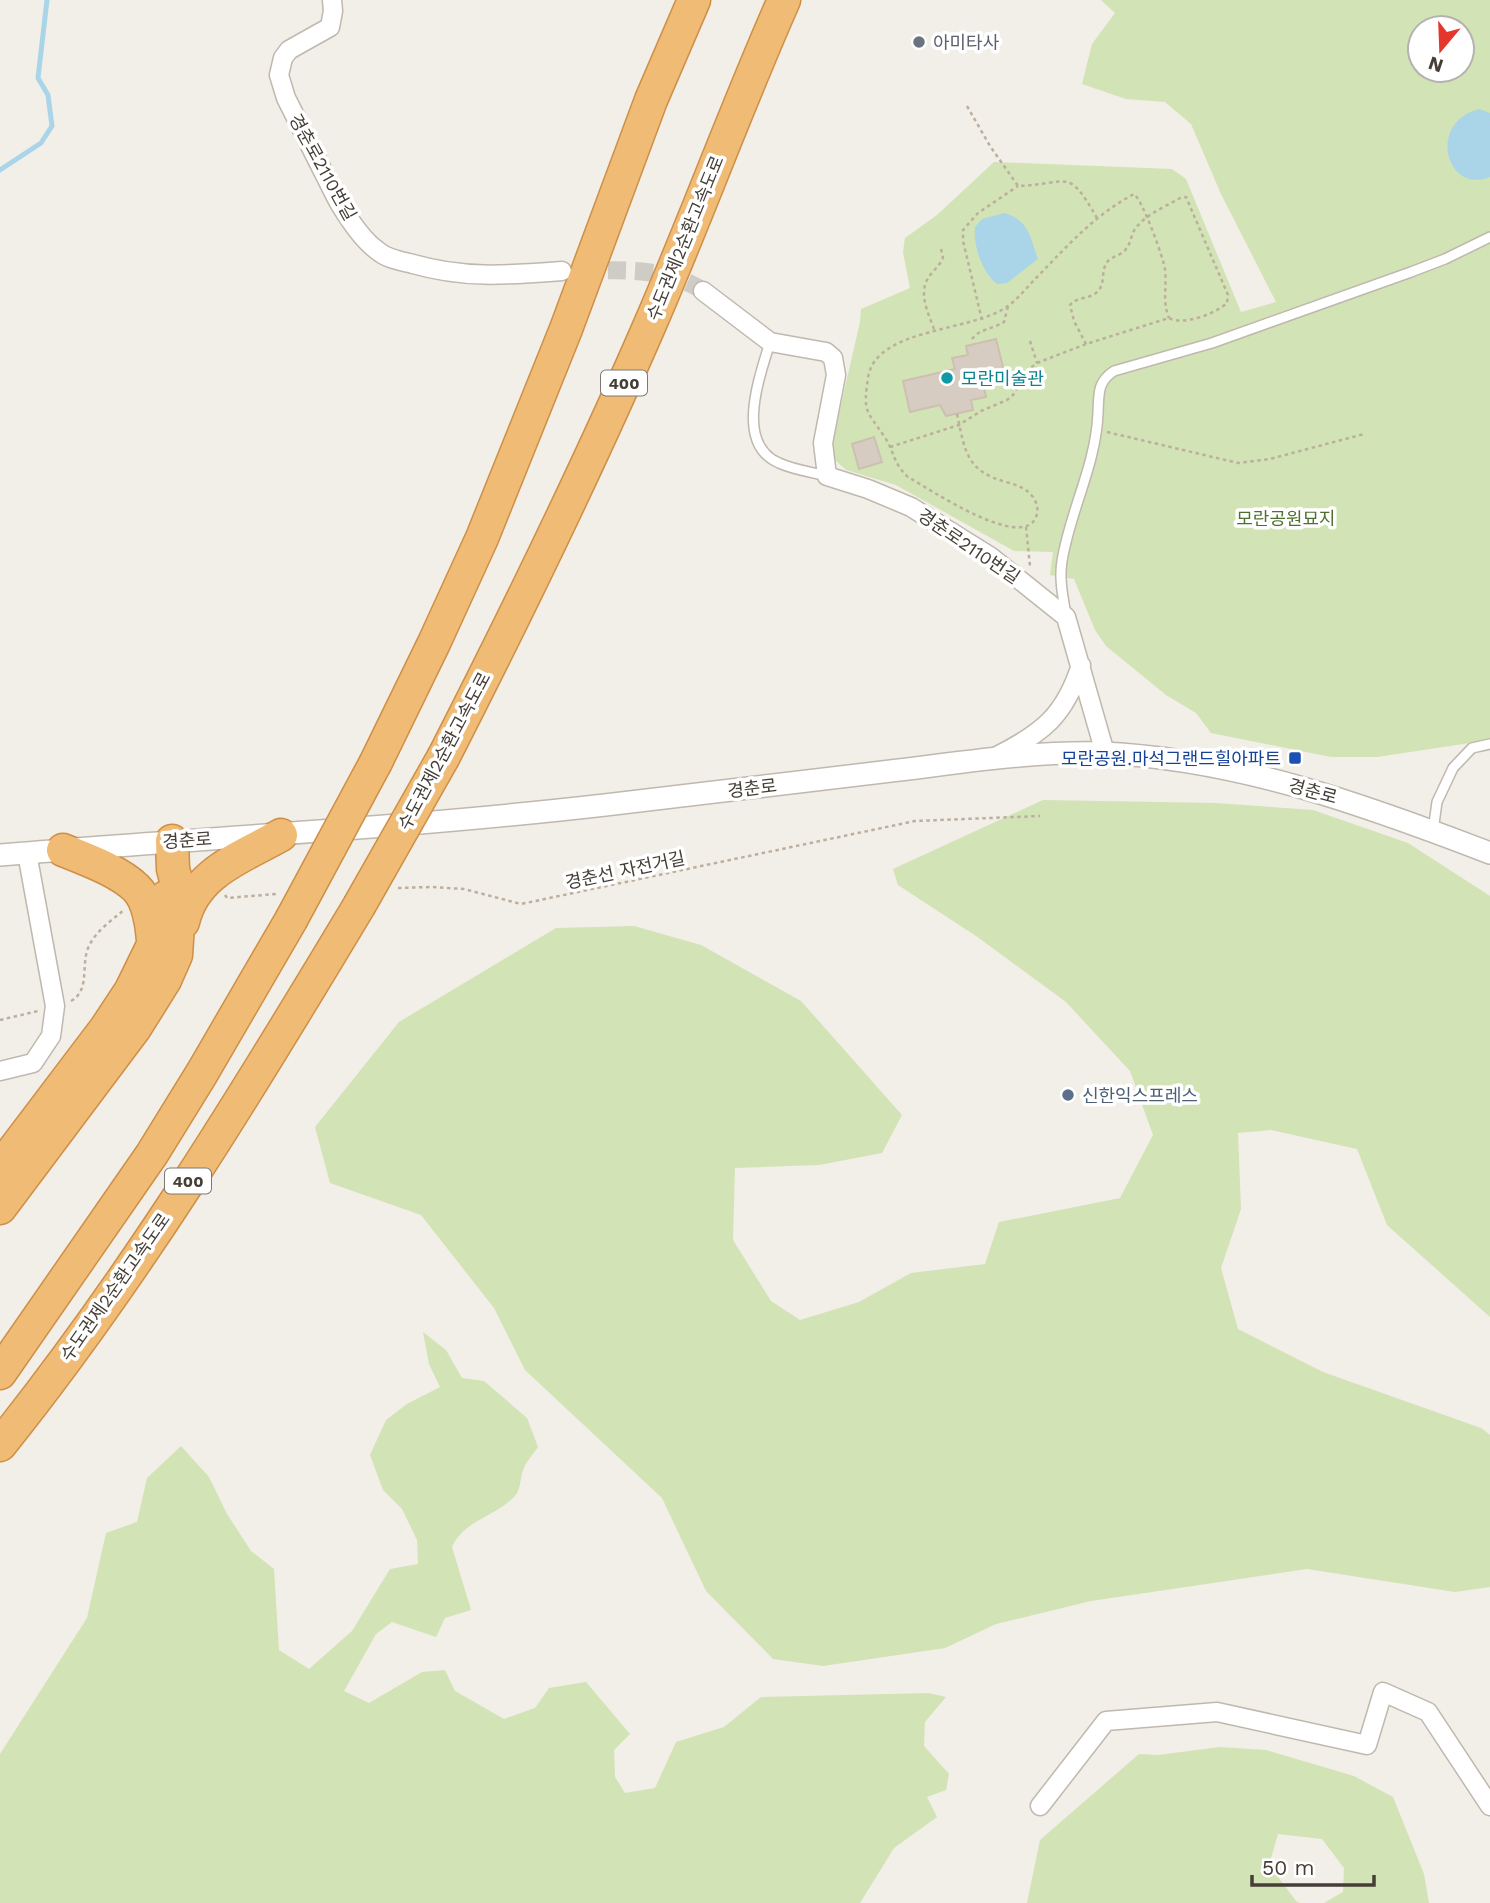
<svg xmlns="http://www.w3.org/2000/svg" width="1490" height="1903" font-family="'Work Sans','Noto Sans KR',sans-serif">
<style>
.green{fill:#d2e3b5;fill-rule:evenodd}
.water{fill:#aad5e9}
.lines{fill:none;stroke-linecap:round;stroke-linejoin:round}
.stream{stroke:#aad5e9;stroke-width:5}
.building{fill:#d6ccc1;stroke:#cdc0b2;stroke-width:2}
.minor-tunnel{stroke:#cfcbc5;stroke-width:18;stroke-dasharray:18 9;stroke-linecap:butt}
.service-casing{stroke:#c0b8ae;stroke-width:12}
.minor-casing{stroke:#c0b8ae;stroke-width:21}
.tertiary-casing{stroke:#c0b8ae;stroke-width:24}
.motorway-casing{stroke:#ce8f46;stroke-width:35}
.path{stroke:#bdaf9e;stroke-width:2.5;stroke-dasharray:3.5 3.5;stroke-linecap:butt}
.service{stroke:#fff;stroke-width:9}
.minor{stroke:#fff;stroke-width:18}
.tertiary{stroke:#fff;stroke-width:21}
.motorway{stroke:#f0bb75;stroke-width:32}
.motorway-bridge-casing{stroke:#ce8f46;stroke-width:35;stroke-linecap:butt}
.motorway-bridge{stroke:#f0bb75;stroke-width:32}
.worship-dot{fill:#6b7280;stroke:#fff;stroke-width:2.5}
.culture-dot{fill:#0f9aa8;stroke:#fff;stroke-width:2.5}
.transit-dot{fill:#1a4fb4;stroke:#fff;stroke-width:2.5}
.service-dot{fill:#5c6f8a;stroke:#fff;stroke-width:2.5}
.labels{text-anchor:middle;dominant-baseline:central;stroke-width:7;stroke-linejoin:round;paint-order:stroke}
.shield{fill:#fff;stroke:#7d7873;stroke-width:2}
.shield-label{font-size:16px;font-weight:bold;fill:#453e37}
.worship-label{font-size:18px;fill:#5b616d;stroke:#fff;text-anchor:start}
.street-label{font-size:18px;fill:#453e37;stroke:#fff}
.culture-label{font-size:18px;fill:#0d838f;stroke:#fff;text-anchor:start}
.park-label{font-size:18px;fill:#4f7130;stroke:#fff}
.transit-label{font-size:18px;fill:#164399;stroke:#fff;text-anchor:end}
.service-label{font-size:18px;fill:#4e5e75;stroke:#fff;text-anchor:start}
</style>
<rect width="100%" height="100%" fill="#f2eee8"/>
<path class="green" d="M 1101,0 L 1490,0 L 1490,740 L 1377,757 L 1331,757 L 1211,733 L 1196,713 L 1166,695 L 1106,646 L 1095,630 L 1074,579 L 1050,575 L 1053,552 L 1014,551 L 896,485 L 846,470 L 836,461 L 831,448 L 860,322 L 861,309 L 910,288 L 903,252 L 905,238 L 937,215 L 994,162 L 1172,169 L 1186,179 L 1241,312 L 1276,302 L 1221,194 L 1191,124 L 1165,102 L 1126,99 L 1082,84 L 1092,44 L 1115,13 ZM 1420,28 L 1462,28 L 1462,70 L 1420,70 Z
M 1043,800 L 1216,803 L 1313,810 L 1408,843 L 1490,896 L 1490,1317 L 1387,1225 L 1357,1149 L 1271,1130 L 1238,1133 L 1241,1209 L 1221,1268 L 1238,1329 L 1323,1372 L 1481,1428 L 1490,1435 L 1490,1587 L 1455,1592 L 1307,1569 L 1091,1601 L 996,1624 L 945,1648 L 823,1666 L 773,1659 L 706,1591 L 662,1498 L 525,1370 L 494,1308 L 421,1215 L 330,1183 L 315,1127 L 399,1022 L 556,928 L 634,926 L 701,945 L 801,1001 L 902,1115 L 882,1153 L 819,1165 L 735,1168 L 733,1240 L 771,1301 L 800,1320 L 859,1302 L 911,1273 L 985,1264 L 999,1222 L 1120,1198 L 1153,1135 L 1130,1071 L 1066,1002 L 976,936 L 898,885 L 893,869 Z
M 423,1332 L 446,1350 L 462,1378 L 484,1381 L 527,1418 L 538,1447 C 533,1454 526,1462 523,1470 C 520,1478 521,1489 515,1496 C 495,1517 464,1520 452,1547 L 471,1610 L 445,1618 L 436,1637 L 392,1622 L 376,1634 L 344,1691 L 369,1703 L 422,1672 L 445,1670 L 455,1691 L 504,1719 L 535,1708 L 549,1688 L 586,1682 L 630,1734 L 614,1750 L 615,1777 L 625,1793 L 655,1788 L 676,1742 L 724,1727 L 761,1697 L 928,1693 L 946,1697 L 925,1722 L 924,1746 L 949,1774 L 946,1790 L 927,1797 L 937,1817 L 894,1848 L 860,1903 L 0,1903 L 0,1754 L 87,1618 L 106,1533 L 137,1522 L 147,1478 L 181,1446 L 209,1477 L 227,1514 L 251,1551 L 274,1569 L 279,1650 L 309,1669 L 352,1631 L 390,1569 L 418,1564 L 417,1540 L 402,1509 L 383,1490 L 370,1455 L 386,1420 L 407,1404 L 440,1387 L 429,1364 Z
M 1220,1747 L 1266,1750 L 1354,1776 L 1393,1797 L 1424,1874 L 1429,1903 L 1324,1903 L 1343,1892 L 1344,1868 L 1322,1839 L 1278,1834 L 1269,1865 L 1296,1901 L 1300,1903 L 1027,1903 L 1040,1840 L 1139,1754 L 1158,1755 Z"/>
<path class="water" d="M 1479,109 L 1490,113 L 1490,177 C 1447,195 1426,123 1479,109 Z
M 1004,213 C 1029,220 1030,237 1038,259 L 1007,283 L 997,284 C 982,272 973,246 975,227 L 982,219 Z"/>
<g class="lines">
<path class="stream" d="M 0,170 L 41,143 L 52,126 L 48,95 L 38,78 L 47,0"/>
</g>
<path class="building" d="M 996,339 L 1004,371 L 982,376 L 986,397 L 971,400 L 973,410 L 946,416 L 940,405 L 910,412 L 903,381 L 955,369 L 952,358 L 968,355 L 966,346 Z
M 874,437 L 882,462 L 859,469 L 852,444 Z"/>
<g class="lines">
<path class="minor-tunnel" d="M 581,271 C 620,270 668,267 703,291"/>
<g class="service-casing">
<path id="service" d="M 770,342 C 760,376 734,444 779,463 C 794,470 812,472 827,476
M 1066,615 C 1063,597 1059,579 1062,561 C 1070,511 1096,465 1098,413 C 1099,394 1097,382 1114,371 L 1212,343 L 1411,272 L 1445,259 L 1490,237
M 1433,831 L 1437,802 L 1453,768 L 1472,748 L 1490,744"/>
</g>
<g class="minor-casing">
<path id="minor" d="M 332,0 L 333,11 L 330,27 L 289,50 L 283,58 L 279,75 L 286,98 L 338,201 C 348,218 362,240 378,251 C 387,259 401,261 413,264 C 465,279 508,275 562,271
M 703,291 L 770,342 L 826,352 L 833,358 L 836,375 L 823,443 L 827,476 L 868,489 L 911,507 L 991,557 L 1066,617 L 1105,753
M 997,756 C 1043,733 1065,715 1081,665
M 0,1071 L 33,1063 L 51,1036 L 55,1006 L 27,853
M 1040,1806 L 1106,1721 L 1217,1712 L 1367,1745 L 1383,1692 L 1428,1712 L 1490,1806"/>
</g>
<g class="tertiary-casing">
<path id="tertiary" d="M 0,855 C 202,838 404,828 605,805 C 703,794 801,782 899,770 C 966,762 1034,751 1103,753 C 1238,759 1365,805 1490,853"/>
</g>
<g class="motorway-casing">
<path id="motorway" d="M 444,756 C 517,613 587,470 651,322 C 697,216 737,106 784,0
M 376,762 L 434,643 L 482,538 L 566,329 L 651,100 L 694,0
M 63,850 C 85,859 119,871 136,888 C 148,899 152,925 153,940
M 183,922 C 194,873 240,858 281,835
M 0,1168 L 106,1028 L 131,990 L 153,945 L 166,897
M 0,1208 L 135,1028 L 165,980 L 176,955 L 180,895 L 173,869 L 172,841
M 0,1373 L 152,1154 L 202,1073 L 291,920
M 0,1445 C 135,1277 248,1091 359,906"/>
</g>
<path class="path" d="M 967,106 L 990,146 L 1018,186 C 1070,184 1067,166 1097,218
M 982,320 L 963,241 L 963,230 L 978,213 L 1018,186
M 934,329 C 929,315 919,296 927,280 C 931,272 939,267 943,258 L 941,249
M 972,339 C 979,329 993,329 1004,322 L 1008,306
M 1030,341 L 1037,363
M 957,414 C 965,451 966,471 1006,482 C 1017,485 1026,488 1033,497 C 1037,503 1039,510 1036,517 C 1022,552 928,488 908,477 C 892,462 895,452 884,436 C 866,410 863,412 868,378 C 875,327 974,332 1008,306 C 1019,298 1028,286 1038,276 C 1068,245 1096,214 1134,194 C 1143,201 1163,257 1165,269 C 1167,287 1162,301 1169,318
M 1107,432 L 1238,463 L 1270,459 L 1364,434
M 890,447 L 959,425 L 981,411 L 1007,400 L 1013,395 L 1029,369 L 1037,363 L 1086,344 L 1169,318 C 1183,326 1215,314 1227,303 L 1228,295 L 1186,197 L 1180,198 C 1165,207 1146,214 1135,229 C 1131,235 1131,243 1126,249 C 1122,255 1113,256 1108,261 C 1100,270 1106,283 1098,291 C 1090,300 1077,296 1070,305 L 1074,321 L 1086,344
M 1026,527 L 1030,566
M 398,888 L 431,887 L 464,889 L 521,904 L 915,821 L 1040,816
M 225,895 L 227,898 L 276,894
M 71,1001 C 91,990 80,964 89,946 C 96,931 112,920 124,910
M 0,1020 L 38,1011"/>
<use href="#service" class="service"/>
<use href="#minor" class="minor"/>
<use href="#tertiary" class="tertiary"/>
<use href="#motorway" class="motorway"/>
<g class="motorway-bridge-casing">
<path id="motorway-bridge" d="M 359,906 L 444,756
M 291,920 L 376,762"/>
</g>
<use href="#motorway-bridge" class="motorway-bridge"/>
</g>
<circle class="worship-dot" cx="919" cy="42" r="7"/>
<circle class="culture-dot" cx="947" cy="378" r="7"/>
<rect class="transit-dot" x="1288" y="751" width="14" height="14" rx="3.5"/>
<circle class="service-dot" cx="1068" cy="1095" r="7"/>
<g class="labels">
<g class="shield">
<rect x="601" y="370.5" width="46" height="25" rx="5"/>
<rect x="165" y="1168.5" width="46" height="25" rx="5"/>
</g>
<g class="shield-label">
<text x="624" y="383">400</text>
<text x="188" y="1181">400</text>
</g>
<g class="worship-label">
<text x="933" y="42">아미타사</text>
</g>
<g class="street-label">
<text transform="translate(323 167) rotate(61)">경춘로2110번길</text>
<text transform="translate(685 238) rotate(-68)">수도권제2순환고속도로</text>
<text transform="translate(969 546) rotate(34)">경춘로2110번길</text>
<text transform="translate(444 751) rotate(-62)">수도권제2순환고속도로</text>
<text transform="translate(752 788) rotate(-7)">경춘로</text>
<text transform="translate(1313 791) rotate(15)">경춘로</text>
<text transform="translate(187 840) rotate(-4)">경춘로</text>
<text transform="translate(625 870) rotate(-12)">경춘선 자전거길</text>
<text transform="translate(115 1287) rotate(-55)">수도권제2순환고속도로</text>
</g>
<g class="culture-label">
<text x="961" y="378">모란미술관</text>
</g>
<g class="park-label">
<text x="1286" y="518">모란공원묘지</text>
</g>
<g class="transit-label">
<text x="1281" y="758">모란공원.마석그랜드힐아파트</text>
</g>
<g class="service-label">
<text x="1082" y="1095">신한익스프레스</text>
</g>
</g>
<g transform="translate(1441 49) rotate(199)"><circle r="33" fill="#ffffff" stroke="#b5b2af" stroke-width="2"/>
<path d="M0-5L12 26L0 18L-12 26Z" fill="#e5362c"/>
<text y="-10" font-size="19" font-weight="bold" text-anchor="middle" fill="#453e37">N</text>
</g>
<path d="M1252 1875v10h122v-10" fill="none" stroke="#453e37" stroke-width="3.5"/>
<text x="1262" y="1875" font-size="21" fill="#453e37" stroke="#ffffff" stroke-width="5" paint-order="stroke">50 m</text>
</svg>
